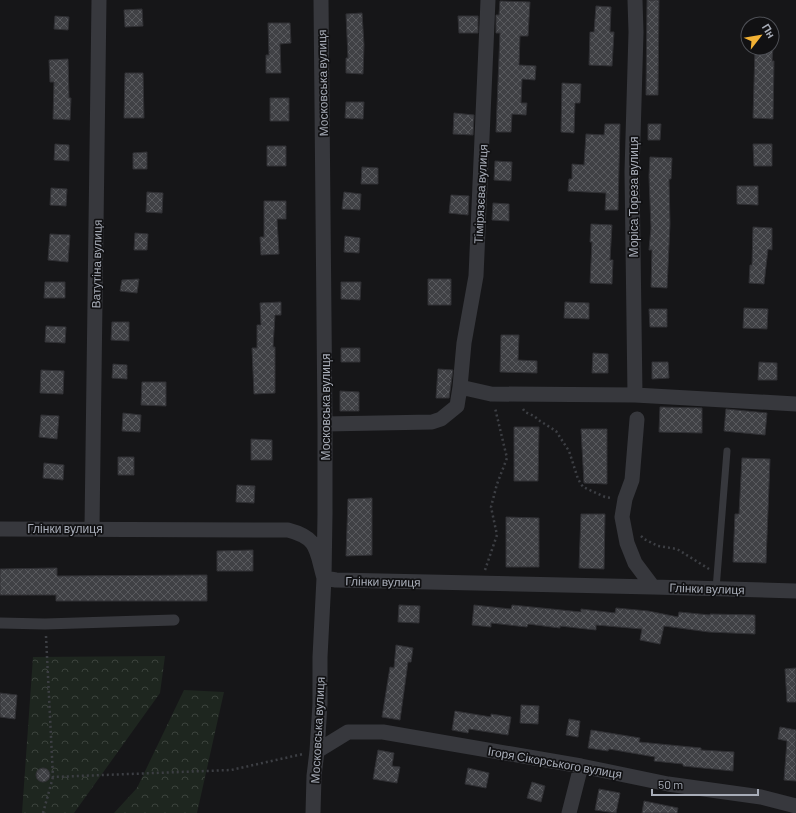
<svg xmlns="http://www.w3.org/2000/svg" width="796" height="813" font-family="Barlow,sans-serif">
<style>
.forest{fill:url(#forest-crowns)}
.building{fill:url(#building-cross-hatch);stroke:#303034}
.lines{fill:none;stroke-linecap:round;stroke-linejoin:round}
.path{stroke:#3d3f44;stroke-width:2.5;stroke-dasharray:2 3;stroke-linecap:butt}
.service{stroke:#37383d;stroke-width:7}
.pedestrian{stroke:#37383d;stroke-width:11}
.minor{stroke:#37383d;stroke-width:15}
.labels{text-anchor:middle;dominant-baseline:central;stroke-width:3.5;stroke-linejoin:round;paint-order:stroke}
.street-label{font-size:12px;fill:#a8adb8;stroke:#111113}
</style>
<defs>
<pattern id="forest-crowns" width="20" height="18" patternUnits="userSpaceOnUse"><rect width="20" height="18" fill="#1e261f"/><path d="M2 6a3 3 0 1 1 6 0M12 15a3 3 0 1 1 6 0" fill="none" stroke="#3c433d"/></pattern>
<pattern id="building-cross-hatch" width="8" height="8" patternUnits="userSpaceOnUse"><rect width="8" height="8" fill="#404145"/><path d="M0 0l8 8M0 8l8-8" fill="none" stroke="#595a5e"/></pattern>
</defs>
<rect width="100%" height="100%" fill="#161618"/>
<path class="forest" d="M 165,656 L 160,693 L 74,813 L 22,813 L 33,657 Z
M 184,690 L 224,692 L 197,813 L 114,813 L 137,788 Z"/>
<path class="building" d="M 647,0 L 659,0 L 658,95 L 646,95 Z
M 500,1 L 530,2 L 528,36 L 520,36 L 519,65 L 536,66 L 535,80 L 522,79 L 521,103 L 527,103 L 526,115 L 512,114 L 511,132 L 496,132 L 500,33 L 496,33 L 496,15 L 499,15 Z
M 596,6 L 611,7 L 610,32 L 614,32 L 612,66 L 589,65 L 590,32 L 594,32 Z
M 142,9 L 143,26 L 125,27 L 124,10 Z
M 362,13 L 364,45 L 363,74 L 346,73 L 346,58 L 348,58 L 346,14 Z
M 55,16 L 69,17 L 68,30 L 54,29 Z
M 458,16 L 478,16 L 478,33 L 459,33 Z
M 268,23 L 290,23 L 291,43 L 280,44 L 281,73 L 266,73 L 266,55 L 269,55 Z
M 755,48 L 773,48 L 772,61 L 774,61 L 773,119 L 753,118 Z
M 68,59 L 69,98 L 71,98 L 70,120 L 53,119 L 54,82 L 50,82 L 49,60 Z
M 125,73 L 143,73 L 144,118 L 124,118 Z
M 562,83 L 581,84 L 580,103 L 575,103 L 574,133 L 561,132 Z
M 270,98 L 289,98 L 289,121 L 270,121 Z
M 346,102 L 364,102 L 363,119 L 345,118 Z
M 454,113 L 474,115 L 473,135 L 453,134 Z
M 605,124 L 620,124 L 618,210 L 605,210 L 606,193 L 568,191 L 569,179 L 572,179 L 572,164 L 584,165 L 586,134 L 604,135 Z
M 648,124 L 661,124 L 660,140 L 648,140 Z
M 55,144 L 69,145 L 69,161 L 54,160 Z
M 753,144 L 772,144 L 772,166 L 754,166 Z
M 267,146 L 286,146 L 286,166 L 267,166 Z
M 147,152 L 147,169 L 133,169 L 133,153 Z
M 650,157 L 672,158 L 671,179 L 669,179 L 670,224 L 667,288 L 651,287 L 652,250 L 649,250 L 651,228 L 649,176 Z
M 495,161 L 512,162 L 511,181 L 494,180 Z
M 362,167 L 378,168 L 378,184 L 361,184 Z
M 737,186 L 758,186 L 758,205 L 737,204 Z
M 51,188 L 67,189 L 66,206 L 50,205 Z
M 147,192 L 163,193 L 162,213 L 146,212 Z
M 344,192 L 361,194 L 360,210 L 342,209 Z
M 451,195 L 469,196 L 468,215 L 449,213 Z
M 264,201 L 286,201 L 286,219 L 277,219 L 279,254 L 261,255 L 260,237 L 264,237 Z
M 493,203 L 509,204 L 509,221 L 492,220 Z
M 591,224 L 612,225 L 610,260 L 613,260 L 612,284 L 590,283 L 592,242 L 590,242 Z
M 753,227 L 772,228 L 772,250 L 768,249 L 764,284 L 749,283 L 750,265 L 752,265 Z
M 135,233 L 148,234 L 147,250 L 134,250 Z
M 50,234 L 70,235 L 68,262 L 48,260 Z
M 345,236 L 360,238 L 359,253 L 344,252 Z
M 139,279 L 137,293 L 120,291 L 122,280 Z
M 428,279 L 451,279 L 451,305 L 428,305 Z
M 45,282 L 65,282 L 65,298 L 44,298 Z
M 341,282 L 361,282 L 360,300 L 341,299 Z
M 281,302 L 281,315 L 275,315 L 273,347 L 275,347 L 275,393 L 254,394 L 252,348 L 257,348 L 257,325 L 261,325 L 260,303 Z
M 565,302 L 589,303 L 589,319 L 564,318 Z
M 744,308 L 768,309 L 767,329 L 743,328 Z
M 649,309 L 667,309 L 667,327 L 650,327 Z
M 112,322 L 129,322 L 129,341 L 111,340 Z
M 46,326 L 66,327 L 65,343 L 45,342 Z
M 501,335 L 519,335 L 518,360 L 537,361 L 537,373 L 500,372 Z
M 341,348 L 360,348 L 360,362 L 341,362 Z
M 593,353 L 608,354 L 608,373 L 592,373 Z
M 652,362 L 668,362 L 669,378 L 652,379 Z
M 759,362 L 777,363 L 777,380 L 758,380 Z
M 113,364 L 127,365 L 127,379 L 112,378 Z
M 438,369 L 453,370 L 449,398 L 436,398 Z
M 41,370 L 64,371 L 63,394 L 40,393 Z
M 142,382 L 166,382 L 166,406 L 141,405 Z
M 340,391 L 359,392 L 359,411 L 340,411 Z
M 660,407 L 702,408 L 702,433 L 659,432 Z
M 726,409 L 767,413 L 765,435 L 724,431 Z
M 123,413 L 141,415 L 140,432 L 122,431 Z
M 41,415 L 59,416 L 57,439 L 39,437 Z
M 514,427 L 539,427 L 538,481 L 514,481 Z
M 581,429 L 607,429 L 607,484 L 584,483 Z
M 251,439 L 272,440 L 272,460 L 251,460 Z
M 118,457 L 134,457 L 134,475 L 118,475 Z
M 742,458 L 770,459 L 766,563 L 733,562 L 735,514 L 739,514 Z
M 44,463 L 64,465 L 63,480 L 43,478 Z
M 237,485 L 255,486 L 254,503 L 236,502 Z
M 372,498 L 372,555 L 346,556 L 348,499 Z
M 581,514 L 605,514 L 604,569 L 579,568 Z
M 506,517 L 539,518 L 539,567 L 506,567 Z
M 253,550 L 253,571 L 217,571 L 217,551 Z
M 57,568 L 57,576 L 207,575 L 207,601 L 56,601 L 56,595 L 0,595 L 0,569 Z
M 399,605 L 420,606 L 419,623 L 398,622 Z
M 474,605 L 511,609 L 512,605 L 581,612 L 581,609 L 615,613 L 616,608 L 648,611 L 678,617 L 679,612 L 710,615 L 710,614 L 755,615 L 755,634 L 709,632 L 664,626 L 660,644 L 640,640 L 642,629 L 596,625 L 596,630 L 560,626 L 560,628 L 528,624 L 527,627 L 491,623 L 491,627 L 472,625 Z
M 396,645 L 413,648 L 411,662 L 408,662 L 400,720 L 382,717 L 390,667 L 394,668 Z
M 796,668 L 796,702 L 787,702 L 785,669 Z
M 0,693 L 17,695 L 15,719 L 0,717 Z
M 521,705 L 539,706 L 538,724 L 520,723 Z
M 455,711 L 491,717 L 491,714 L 511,717 L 508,735 L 469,729 L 468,733 L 452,730 Z
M 569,719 L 580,721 L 578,737 L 566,735 Z
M 780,727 L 796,730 L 796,781 L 784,780 L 787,741 L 778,739 Z
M 591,730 L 640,738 L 639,742 L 701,748 L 701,750 L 734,752 L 733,771 L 683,766 L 683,764 L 654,761 L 655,757 L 609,749 L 608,751 L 588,748 Z
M 378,750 L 394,753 L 392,766 L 400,767 L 397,783 L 373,779 Z
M 468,768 L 489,773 L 486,788 L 465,784 Z
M36 775a7 7 0 1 1 14 0a7 7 0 1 1-14 0Z
M 532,782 L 545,786 L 541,802 L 527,798 Z
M 599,789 L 620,793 L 616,813 L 595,810 Z
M 644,801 L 678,808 L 677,813 L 642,813 Z"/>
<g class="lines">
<path class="path" d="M 523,409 L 525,412 L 534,416 L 540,421 L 556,431 L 569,451 L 578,479 L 583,487 L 605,497 L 612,498
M 641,536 L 644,539 L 658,546 L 677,549 L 709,569
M 485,570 L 497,535 L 491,507 L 497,484 L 507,458 L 495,408
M 46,636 L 53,777 L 231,770 L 303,754
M 43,813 L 53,777"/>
<path class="service" d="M 716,589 L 727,451"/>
<path class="pedestrian" d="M 0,623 L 45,624 L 174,620"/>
<path class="minor" d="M 635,0 L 636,32 L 632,172 L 635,395
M 460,387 L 491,394 L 635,395 L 796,404
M 637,419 L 632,480 L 625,499 L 622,517 L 627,543 L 635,563 L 653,587
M 325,424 L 432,422 L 441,419 L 457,406 L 460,387 L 464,343 L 476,276 L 488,0
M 92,528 L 99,0
M 0,529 L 288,530 C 319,538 316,550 324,578 L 336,580 L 653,587 L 796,591
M 317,751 L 348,732 L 383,732 L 581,766 L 668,784 L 761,797 L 796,806
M 313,813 L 314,776 L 317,751 L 320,704 L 320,657 L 324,578 L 325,514 L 325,424 L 321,0
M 569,813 L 581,766"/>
</g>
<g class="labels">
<g class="street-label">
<text transform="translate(322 83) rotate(-91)">Московська вулиця</text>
<text transform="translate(480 194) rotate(-87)">Тімірязєва вулиця</text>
<text transform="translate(633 197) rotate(-90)">Моріса Тореза вулиця</text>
<text transform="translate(96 264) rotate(-89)">Ватутіна вулиця</text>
<text transform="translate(325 407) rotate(-90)">Московська вулиця</text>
<text x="65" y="528">Глінки вулиця</text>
<text transform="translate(383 581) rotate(1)">Глінки вулиця</text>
<text transform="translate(707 588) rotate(2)">Глінки вулиця</text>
<text transform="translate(317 730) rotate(-87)">Московська вулиця</text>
<text transform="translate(555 762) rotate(10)">Ігоря Сікорського вулиця</text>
</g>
</g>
<g transform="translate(760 36) rotate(59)"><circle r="19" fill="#111113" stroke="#4d4f55"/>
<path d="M0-3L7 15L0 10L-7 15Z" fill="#f2b134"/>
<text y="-6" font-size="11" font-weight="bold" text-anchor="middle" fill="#a8adb8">Пн</text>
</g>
<path d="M652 789v6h106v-6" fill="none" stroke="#a8adb8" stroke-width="2"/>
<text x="658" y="789" font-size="12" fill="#a8adb8" stroke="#111113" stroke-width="3" paint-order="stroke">50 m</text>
</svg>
